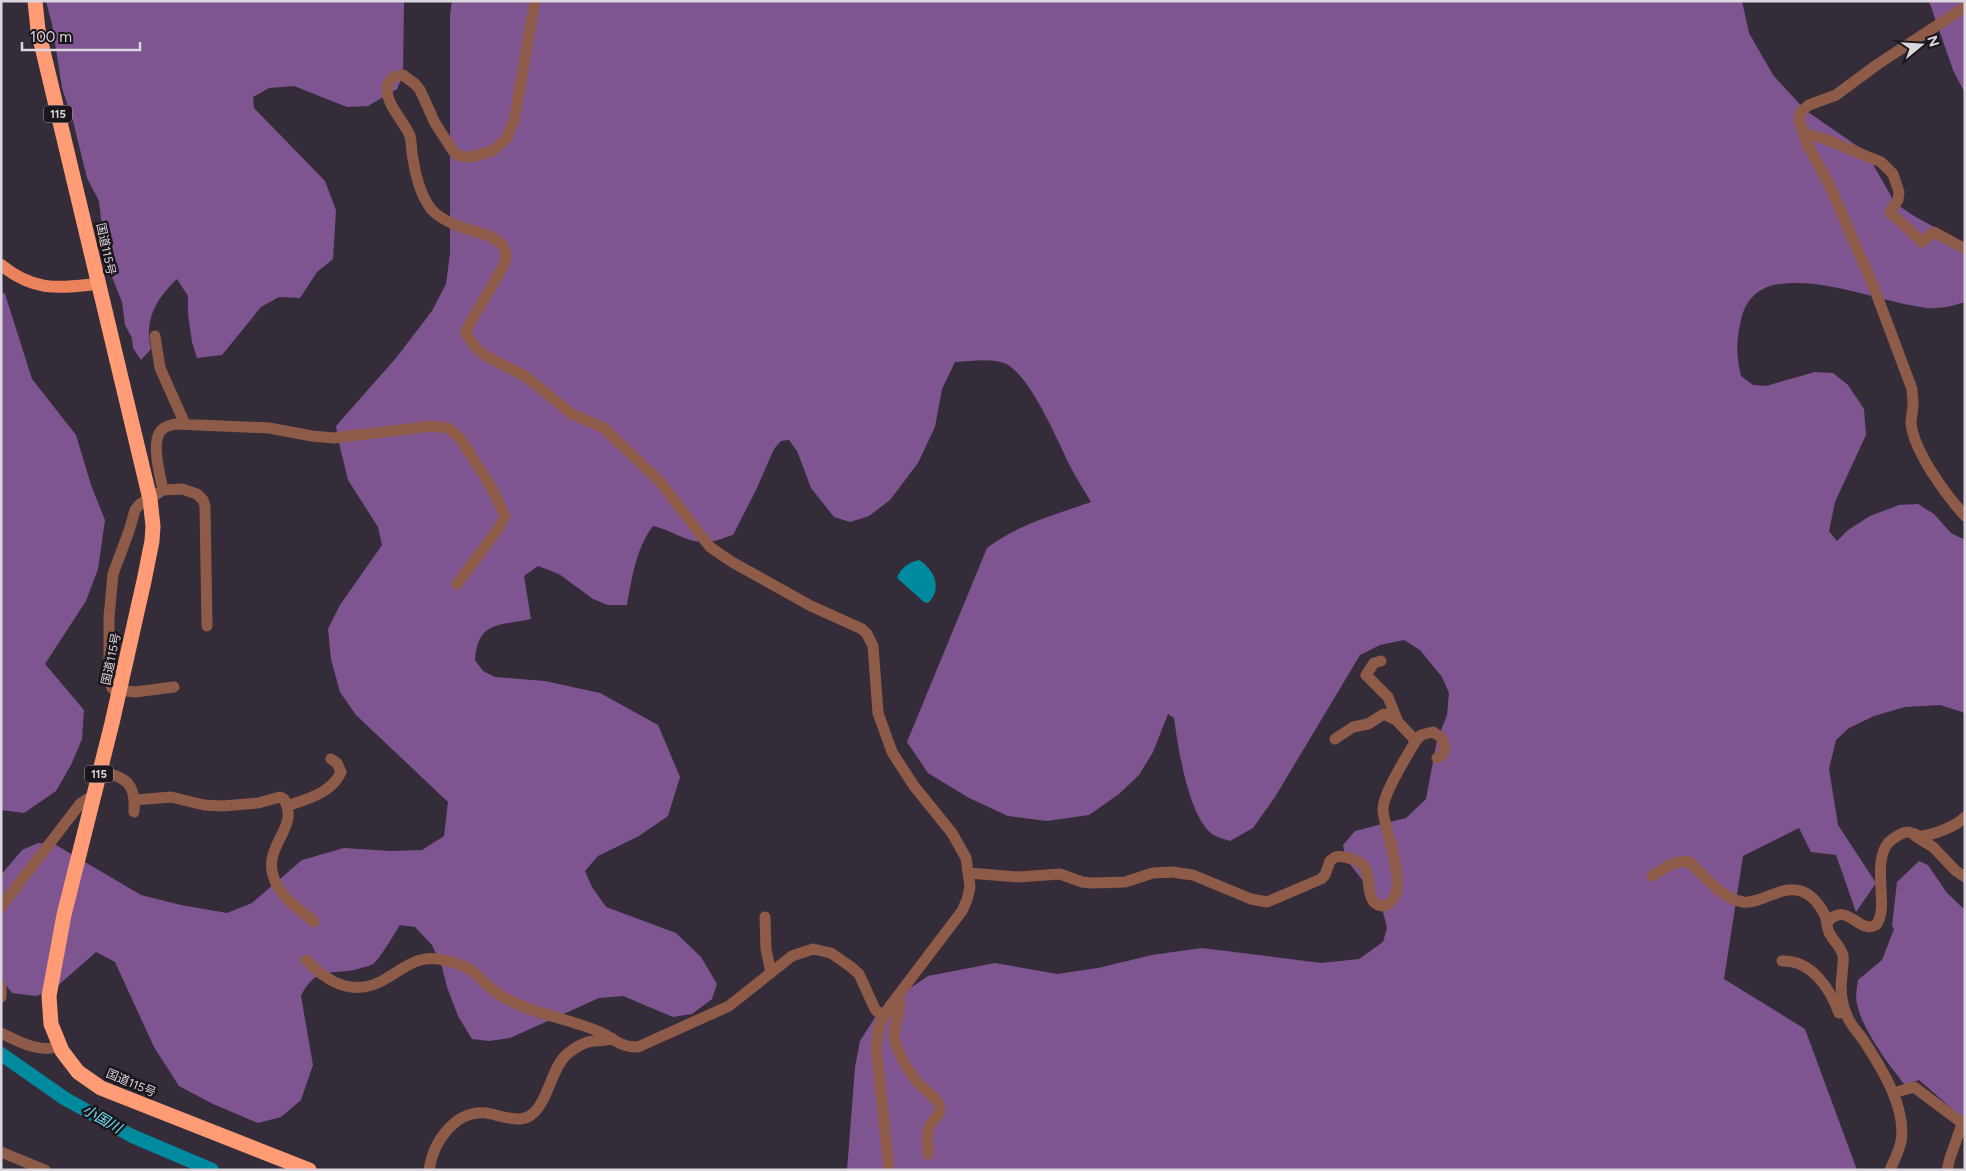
<svg xmlns="http://www.w3.org/2000/svg" width="1966" height="1171" font-family="Figtree,'Noto Sans JP',sans-serif">
<style>
.forest{fill:#7e5591}
.water{fill:#008a9f}
.lines{fill:none;stroke-linecap:round;stroke-linejoin:round}
.river{stroke:#008a9f;stroke-width:14}
.minor{stroke:#8e5b48;stroke-width:11}
.major{stroke:#ea835c;stroke-width:12}
.highway{stroke:#ff9c76;stroke-width:15}
.labels{text-anchor:middle;dominant-baseline:central;stroke-width:5;stroke-linejoin:round;paint-order:stroke}
.shield{fill:#1a161c;stroke:#a29ca4;stroke-width:1}
.shield-label{font-size:11px;font-weight:bold;fill:#dcd6df}
.street-label{font-size:12px;fill:#dcd6df;stroke:#1a161c}
.water-label{font-size:14px;font-style:italic;fill:#77e5fc;stroke:#1a161c}
</style>
<rect width="100%" height="100%" fill="#352c3a"/>
<path class="forest" d="M 46,1 L 404,1 L 403,75 L 397,89 L 368,106 L 347,107 L 294,86 L 269,88 L 253,97 L 254,108 L 325,181 L 336,210 L 333,259 L 317,272 L 300,298 L 279,297 L 261,307 L 222,355 L 197,358 L 192,342 L 188,314 L 188,296 L 177,279 C 156,299 144,320 151,349 L 141,360 L 133,348 L 132,338 L 125,325 L 122,302 L 106,262 L 99,201 L 87,178 L 73,121 L 62,88 L 52,24 Z
M 452,1 L 1742,1 L 1749,33 L 1773,75 L 1805,110 L 1866,152 L 1895,203 L 1914,216 L 1965,244 L 1965,302 C 1953,306 1939,309 1927,308 C 1880,302 1828,278 1780,284 C 1759,286 1745,300 1741,320 C 1736,341 1736,355 1741,376 L 1753,385 L 1766,386 L 1815,372 L 1833,373 L 1848,385 L 1864,409 L 1866,435 L 1835,502 L 1829,531 L 1837,541 L 1848,530 L 1870,516 L 1899,505 L 1918,504 L 1934,514 L 1951,533 L 1965,540 L 1965,713 L 1940,705 L 1905,707 L 1874,716 L 1849,728 L 1836,740 L 1829,769 L 1838,825 L 1876,883 L 1856,912 L 1836,855 L 1811,852 L 1799,828 L 1743,856 L 1724,979 L 1805,1029 L 1857,1170 L 847,1170 L 855,1067 L 860,1041 L 881,1008 L 928,976 L 995,963 L 1057,974 L 1098,968 L 1152,955 L 1202,948 L 1321,963 L 1359,959 L 1383,942 L 1387,928 L 1381,904 L 1346,859 L 1343,845 L 1355,831 L 1406,818 L 1426,799 L 1437,740 L 1447,715 L 1449,693 L 1442,677 L 1420,650 L 1404,640 L 1380,645 L 1360,655 L 1275,797 L 1253,828 L 1230,841 C 1224,839 1216,837 1212,834 C 1188,815 1178,747 1174,718 L 1168,714 L 1153,752 L 1139,775 L 1119,794 L 1089,815 L 1047,821 L 1008,816 L 969,798 L 928,773 L 907,742 L 987,548 C 1016,525 1057,514 1091,502 C 1084,490 1076,478 1070,466 C 1058,442 1029,372 1004,363 C 989,358 971,361 955,362 L 942,389 L 935,427 L 918,463 L 890,500 L 869,516 L 850,522 L 834,517 L 811,488 L 797,451 L 789,440 L 781,441 L 774,449 L 756,490 L 733,535 C 726,537 717,541 710,542 C 690,545 672,530 653,526 C 636,549 632,577 627,605 L 608,605 L 593,599 L 559,574 L 538,566 L 524,576 L 531,619 C 500,626 478,620 475,660 L 483,671 L 495,677 L 545,681 L 600,693 L 658,725 L 680,777 L 668,816 L 639,836 L 598,856 L 585,871 L 592,887 L 606,907 L 676,933 L 701,957 L 717,984 L 712,999 L 692,1014 L 673,1017 L 623,996 L 599,998 L 510,1038 L 489,1041 L 472,1039 L 458,1016 L 447,987 L 442,967 L 432,945 L 415,927 L 400,925 C 394,934 380,959 373,964 C 370,966 364,967 361,968 C 334,977 317,963 301,996 L 313,1065 L 301,1100 L 281,1117 L 258,1123 L 213,1104 L 179,1086 L 154,1047 L 115,962 L 96,952 L 54,989 L 36,996 L 12,993 L 1,979 L 1,875 L 22,850 L 38,843 L 56,845 L 141,895 L 181,905 L 227,913 L 252,903 L 302,860 L 344,848 L 391,851 L 422,850 L 444,836 L 448,802 L 356,715 L 340,692 L 331,659 L 328,629 L 340,605 L 382,545 L 378,527 L 348,480 L 338,439 L 336,426 L 396,358 L 432,311 L 446,284 L 450,253 L 450,15 Z
M 1929,1 L 1965,1 L 1965,93 L 1953,70 Z
M 1,291 L 5,294 L 32,379 L 76,435 L 91,485 L 105,520 L 98,569 L 86,601 L 45,664 L 84,710 L 82,739 L 71,765 L 56,791 L 24,813 L 1,810 Z
M 1919,861 L 1928,865 L 1947,893 L 1965,910 L 1965,1120 L 1919,1080 L 1905,1085 C 1889,1065 1862,1029 1857,1004 C 1855,997 1857,988 1858,980 L 1882,960 L 1894,929 L 1892,926 L 1897,882 Z"/>
<path class="water" d="M 919,560 C 934,569 943,589 928,603 L 924,602 L 897,578 C 900,568 910,562 919,560 Z"/>
<g class="lines">
<path class="river" d="M 1,1054 L 64,1098 L 132,1136 L 212,1170"/>
<path class="minor" d="M 535,1 L 514,121 L 506,139 L 492,151 L 471,157 L 459,156 L 453,151 L 435,123 L 420,90 L 415,84 L 403,75 C 395,76 388,78 387,88 C 386,105 404,121 410,136 C 412,143 411,151 413,159 C 415,174 421,196 431,209 C 444,224 471,230 489,236 C 502,242 510,251 504,265 L 465,332 L 476,348 L 486,356 L 525,376 L 572,414 L 604,428 L 661,483 L 710,547 L 732,562 L 811,606 L 862,629 L 867,634 L 873,646 L 878,713 L 892,752 L 914,786 L 952,833 L 966,858 L 970,887 L 967,900 L 962,911 L 890,1006 L 879,1026 L 876,1047 L 889,1170
M 1965,7 L 1878,64 L 1836,95 L 1809,105 L 1800,112 L 1799,120 L 1807,144 L 1828,182 L 1873,285 L 1912,389 C 1912,394 1913,399 1913,404 C 1913,410 1911,417 1911,423 C 1914,452 1946,495 1965,516
M 1804,135 L 1811,135 L 1825,139 L 1881,162 L 1893,174 L 1899,192 L 1898,200 L 1890,212 L 1922,242 L 1934,232 L 1965,249
M 155,336 L 160,368 L 185,424
M 163,490 C 160,475 149,437 164,428 C 167,426 172,425 175,424 L 269,428 L 312,436 L 334,438 L 432,426 L 448,428 L 460,438 L 491,487 L 505,516 L 498,529 L 457,584
M 1381,661 L 1374,663 L 1366,675 L 1388,697 L 1398,722 L 1416,741
M 119,690 L 135,692 L 174,687
M 119,693 L 112,688 L 109,677 L 109,617 L 113,574 L 129,531 L 135,510 L 140,504 L 163,490 L 182,489 L 197,494 L 203,500 L 205,506 L 207,626
M 1335,739 L 1353,727 L 1368,724 L 1384,714 L 1396,720
M 100,771 C 126,778 136,782 134,812
M 135,800 L 171,797 L 204,805 L 223,806 L 258,803 L 280,797 L 284,799 C 302,831 255,847 278,887 C 285,900 302,911 314,922
M 287,806 C 307,799 332,793 341,772 L 337,763 L 331,759
M 1915,836 L 1933,847 L 1956,871 L 1965,877
M 969,873 L 1018,877 L 1060,874 L 1082,882 L 1092,883 L 1125,882 L 1153,873 L 1172,872 L 1193,875 L 1251,899 L 1267,902 L 1321,879 L 1325,875 L 1330,861 C 1336,855 1341,856 1348,858 C 1375,863 1364,882 1372,899 C 1375,905 1383,908 1388,904 C 1411,891 1384,830 1383,810 C 1382,795 1407,756 1415,742 L 1421,735 L 1433,732 L 1442,738 L 1445,749 L 1442,755 L 1437,758
M 1652,876 C 1663,869 1676,859 1689,862 C 1705,876 1721,898 1743,902 C 1762,905 1786,879 1809,895 C 1816,900 1824,911 1826,919 C 1827,924 1827,930 1830,934 C 1834,942 1841,946 1843,956 C 1844,962 1842,969 1842,975 C 1840,989 1841,1002 1847,1016 C 1851,1026 1858,1032 1864,1041 C 1881,1067 1907,1108 1901,1142 C 1899,1151 1894,1161 1890,1170
M 1,907 L 80,804 L 87,799 L 94,797
M 765,917 L 766,949 L 771,973
M 1827,923 C 1847,899 1858,935 1876,925 C 1890,908 1871,865 1888,843 C 1892,839 1902,832 1908,832 C 1913,832 1918,837 1923,836 C 1935,834 1957,826 1965,817
M 306,960 C 329,984 356,998 387,978 C 407,966 421,953 447,961 C 455,963 464,965 471,970 C 481,978 489,988 500,995 C 530,1014 568,1018 600,1032 C 614,1039 622,1048 638,1047 L 729,1006 L 792,956 L 813,949 L 831,953 L 851,967 L 859,974 L 875,1009 L 883,1018
M 1782,961 C 1812,960 1830,989 1839,1013
M 1,986 L 1,997
M 896,998 C 907,1007 890,1025 895,1041 C 899,1057 907,1069 917,1082 C 923,1089 938,1098 940,1107 C 941,1115 932,1120 929,1127 C 925,1137 929,1145 928,1154
M 1,1033 C 18,1041 40,1054 59,1046
M 1893,1093 L 1914,1087 L 1965,1125
M 1,1152 L 45,1170
M 429,1170 C 433,1142 455,1110 486,1113 C 500,1115 519,1124 531,1115 C 548,1103 550,1071 566,1055 C 573,1049 584,1042 593,1041 C 600,1040 605,1042 612,1038
M 1947,1170 L 1950,1158 L 1962,1124"/>
<path class="major" d="M 1,265 C 34,292 58,288 98,284"/>
<path class="highway" d="M 35,1 L 38,30 L 150,499 L 153,526 L 152,541 L 144,581 L 112,723 L 64,915 L 49,996 L 51,1024 L 62,1051 L 78,1072 L 101,1088 L 309,1170"/>
</g>
<g class="labels">
<g class="shield">
<rect x="44" y="105.5" width="28" height="17" rx="4"/>
<rect x="85" y="765.5" width="28" height="17" rx="4"/>
</g>
<g class="shield-label">
<text x="58" y="114">115</text>
<text x="99" y="774">115</text>
</g>
<g class="street-label">
<text transform="translate(106 249) rotate(78)">国道115号</text>
<text transform="translate(111 659) rotate(-78)">国道115号</text>
<text transform="translate(131 1083) rotate(23)">国道115号</text>
</g>
<g class="water-label">
<text transform="translate(102 1119) rotate(30)">小国川</text>
</g>
</g>
<rect width="1966" height="1171" fill="none" stroke="#dcd6df" stroke-width="5"/>
<g transform="translate(1921 45) rotate(72)" stroke="#1a161c" stroke-width="4" paint-order="stroke">
<path d="M0-4L9 19L0 12L-9 19Z" fill="#dcd6df"/>
<text y="-8" font-size="14" font-weight="bold" text-anchor="middle" fill="#dcd6df">N</text>
</g>
<path d="M22 42v8h118v-8" fill="none" stroke="#dcd6df" stroke-width="2.5"/>
<text x="30" y="42" font-size="15" fill="#dcd6df" stroke="#1a161c" stroke-width="4" paint-order="stroke">100 m</text>
</svg>
